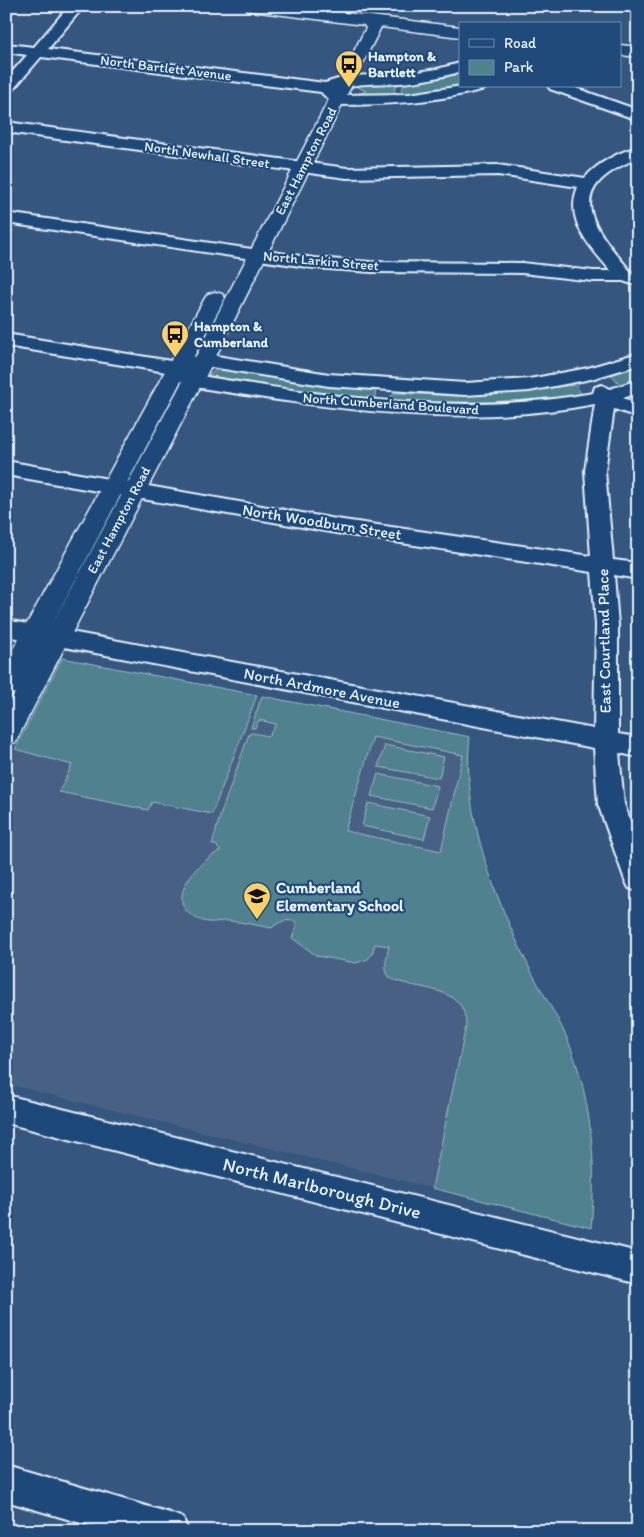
<svg xmlns="http://www.w3.org/2000/svg" width="644" height="1537" font-family="Itim,sans-serif">
<style>
.built{fill:#476183}
.green{fill:#50828e;stroke:#9cbac3;fill-rule:evenodd}
.lines{fill:none;stroke-linecap:round;stroke-linejoin:round}
.minor-casing{stroke:#e8f1f8;stroke-width:4}
.major-casing{stroke:#e8f1f8;stroke-width:3}
.minor{fill:#1f4a7a;fill-rule:evenodd}
.major{fill:#1f4a7a;fill-rule:evenodd}
.labels{text-anchor:middle;dominant-baseline:central;stroke-width:4.5;stroke-linejoin:round;paint-order:stroke}
.far-poi-label{font-size:14px;font-weight:bold;fill:#e8f1f8;stroke:#1f4a7a;text-anchor:start}
.far-street-label{font-size:14px;fill:#e8f1f8;stroke:#1f4a7a}
.street-label{font-size:16px;fill:#e8f1f8;stroke:#1f4a7a}
.poi-label{font-size:16px;font-weight:bold;fill:#e8f1f8;stroke:#1f4a7a;text-anchor:start}
.near-street-label{font-size:19px;fill:#e8f1f8;stroke:#1f4a7a}
</style>
<rect width="100%" height="100%" fill="#35567e"/>
<filter id="ink" filterUnits="userSpaceOnUse"><feTurbulence type="fractalNoise" baseFrequency=".02" numOctaves="2"/><feDisplacementMap in="SourceGraphic" scale="10" xChannelSelector="R" yChannelSelector="G"/><feConvolveMatrix kernelMatrix="1 2 1 2 8 2 1 2 1" color-interpolation-filters="sRGB"/></filter>
<g filter="url(#ink)">
<path class="built" d="M 62,658 L 470,737 L 470,798 L 489,876 L 528,964 L 567,1038 L 581,1079 L 589,1121 L 595,1176 L 442,1189 L 432,1188 L 6,1084 L 6,766 Z"/>
<path class="green" d="M 460,71 L 460,86 L 470,86 L 442,92 L 405,94 L 402,91 L 401,88 L 410,80 Z
M 398,82 L 394,90 L 400,98 L 350,96 L 366,91 L 355,86 L 356,84 Z
M 638,365 L 638,379 L 621,385 L 611,375 Z
M 217,370 L 225,370 L 376,391 L 374,401 L 370,402 L 210,378 L 209,374 Z
M 576,385 L 582,395 L 491,407 L 392,401 L 391,396 L 396,393 L 456,396 L 496,394 Z
M 62,658 L 257,695 L 212,814 L 152,802 L 148,810 L 59,792 L 72,765 L 15,749 Z
M 262,696 L 470,737 C 460,810 496,900 528,965 C 540,990 556,1013 567,1038 C 592,1098 597,1164 591,1228 L 432,1188 L 466,1026 C 466,983 417,992 390,978 C 382,968 387,958 389,946 L 375,944 L 372,954 L 368,959 L 356,963 L 317,956 L 292,938 L 296,928 L 296,922 C 286,919 280,921 272,928 C 259,926 244,922 230,921 C 221,920 213,924 203,921 C 158,906 195,863 220,851 L 216,845 L 212,845 L 220,816 L 249,734 L 252,733 L 269,736 L 276,724 L 259,720 L 255,728 L 251,728 ZM 373,737 L 463,755 L 441,851 L 345,831 Z
M 385,745 L 444,757 L 439,778 L 378,767 Z
M 378,774 L 438,786 L 432,808 L 371,796 Z
M 368,803 L 430,816 L 424,839 L 362,826 Z"/>
<g class="lines">
<g class="minor-casing">
<path id="minor" d="M 69,6 L 84,6 L 48,49 L 325,83 L 348,76 L 404,74 L 437,69 L 460,63 L 460,72 C 441,77 422,81 402,83 C 379,84 357,82 336,90 L 341,95 L 409,94 L 462,86 L 487,86 L 485,89 C 436,102 388,105 337,105 L 332,103 L 321,92 L 41,57 L 11,92 L 6,93 L 6,79 L 27,55 L 6,52 L 6,44 L 34,47 Z
M 548,86 L 570,86 L 638,110 L 638,120 L 550,89 Z
M 6,122 L 347,168 L 498,165 L 585,178 C 597,163 619,152 638,147 L 638,158 C 560,190 592,225 631,272 L 638,275 L 638,286 L 623,281 L 593,281 L 522,273 L 371,272 L 314,268 L 6,223 L 6,213 L 314,258 L 371,262 L 522,263 L 593,271 L 611,271 C 590,247 564,220 578,187 L 498,175 L 347,178 L 6,132 Z
M 6,334 L 177,362 L 204,354 L 329,374 L 465,383 L 529,379 L 588,368 L 638,353 L 638,365 L 591,379 L 529,391 L 465,395 L 329,386 L 205,366 L 192,370 L 201,376 C 331,397 463,417 593,393 L 595,387 L 602,385 L 610,389 L 638,380 L 638,393 L 623,398 L 638,404 L 638,417 L 614,409 L 605,471 L 613,560 L 638,563 L 638,579 L 614,575 L 618,625 L 618,734 L 638,737 L 638,757 L 619,753 L 624,804 L 638,843 L 638,891 L 629,888 L 625,880 L 598,804 L 594,748 L 6,636 L 6,620 L 594,729 L 596,625 L 592,572 L 336,533 L 6,475 L 6,461 L 336,519 L 591,556 L 585,471 L 595,404 C 464,429 331,409 201,388 L 185,384 L 172,373 L 6,346 Z
M 6,1095 L 638,1252 L 638,1284 L 6,1123 Z
M 6,1465 L 170,1513 L 183,1518 L 188,1531 L 108,1531 L 6,1501 Z"/>
</g>
<g class="major-casing">
<path id="major" d="M 244,6 L 290,6 L 460,27 L 460,37 L 381,27 L 214,360 L 19,735 L 16,742 L 6,745 L 6,709 L 15,693 L 6,696 L 6,662 L 205,298 L 208,294 L 215,292 L 222,294 L 225,298 L 50,628 L 194,360 L 366,28 L 364,25 L 251,11 L 246,9 Z
M 620,45 L 638,47 L 638,57 L 620,55 Z"/>
</g>
<use href="#minor" class="minor"/>
<use href="#major" class="major"/>
</g>
</g>
<defs>
<g id="bus-pin" transform="scale(1.4375)"><path d="M0 17L-7.5 6A9.5 9.5 0 1 1 7.5 6Z" fill="#ffd166" stroke="#1f4a7a"/><path d="M-5-6H5V4H4V6H2V4H-2V6H-4V4H-5ZM-3.5-4V0h7V-4ZM-3.5 1.2v1.5H-2V1.2ZM2 1.2v1.5H3.5V1.2Z" fill="#111"/></g>
<g id="school-pin" transform="scale(1.4375)"><path d="M0 17L-7.5 6A9.5 9.5 0 1 1 7.5 6Z" fill="#ffd166" stroke="#1f4a7a"/><path d="M0-5L7-2L0 1L-7-2ZM-4 1L0 2.5L4 1V4Q0 6-4 4Z" fill="#111"/></g>
</defs>
<g fill-rule="evenodd">
<use href="#bus-pin" x="349" y="64"/>
<use href="#bus-pin" x="175" y="334"/>
<use href="#school-pin" x="257" y="896"/>
</g>
<g class="labels">
<g class="far-poi-label">
<text x="368" y="56">Hampton &amp;<tspan x="368" dy="16">Bartlett</tspan></text>
<text x="194" y="326">Hampton &amp;<tspan x="194" dy="16">Cumberland</tspan></text>
</g>
<g class="far-street-label">
<text transform="translate(166 68) rotate(7)">North Bartlett Avenue</text>
<text transform="translate(207 155) rotate(8)">North Newhall Street</text>
<text transform="translate(306 161) rotate(-63)">East Hampton Road</text>
<text transform="translate(321 261) rotate(5)">North Larkin Street</text>
<text transform="translate(391 404) rotate(4)">North Cumberland Boulevard</text>
<text transform="translate(119 520) rotate(-62)">East Hampton Road</text>
</g>
<g class="street-label">
<text transform="translate(322 522) rotate(9)">North Woodburn Street</text>
<text transform="translate(604 641) rotate(-91)">East Courtland Place</text>
<text transform="translate(322 688) rotate(11)">North Ardmore Avenue</text>
</g>
<g class="poi-label">
<text x="276" y="887">Cumberland<tspan x="276" dy="18">Elementary School</tspan></text>
</g>
<g class="near-street-label">
<text transform="translate(322 1188) rotate(14)">North Marlborough Drive</text>
</g>
</g>
<rect width="644" height="1537" fill="none" stroke="#1f4a7a" stroke-width="25"/>
<rect x="12" y="12" width="619" height="1512" fill="none" stroke="#e8f1f8" stroke-width="2" filter="url(#ink)"/>
<rect x="459" y="22" width="162" height="65" fill="#1f4a7a" stroke="#6f8dac"/>
<rect x="469" y="39" width="25" height="8" fill="#1f4a7a" stroke="#6f8dac"/>
<text x="504" y="48" font-size="15" fill="#e8f1f8">Road</text>
<rect x="469" y="60" width="25" height="15" fill="#50828e" stroke="#6f8dac"/>
<text x="504" y="72" font-size="15" fill="#e8f1f8">Park</text>
</svg>
